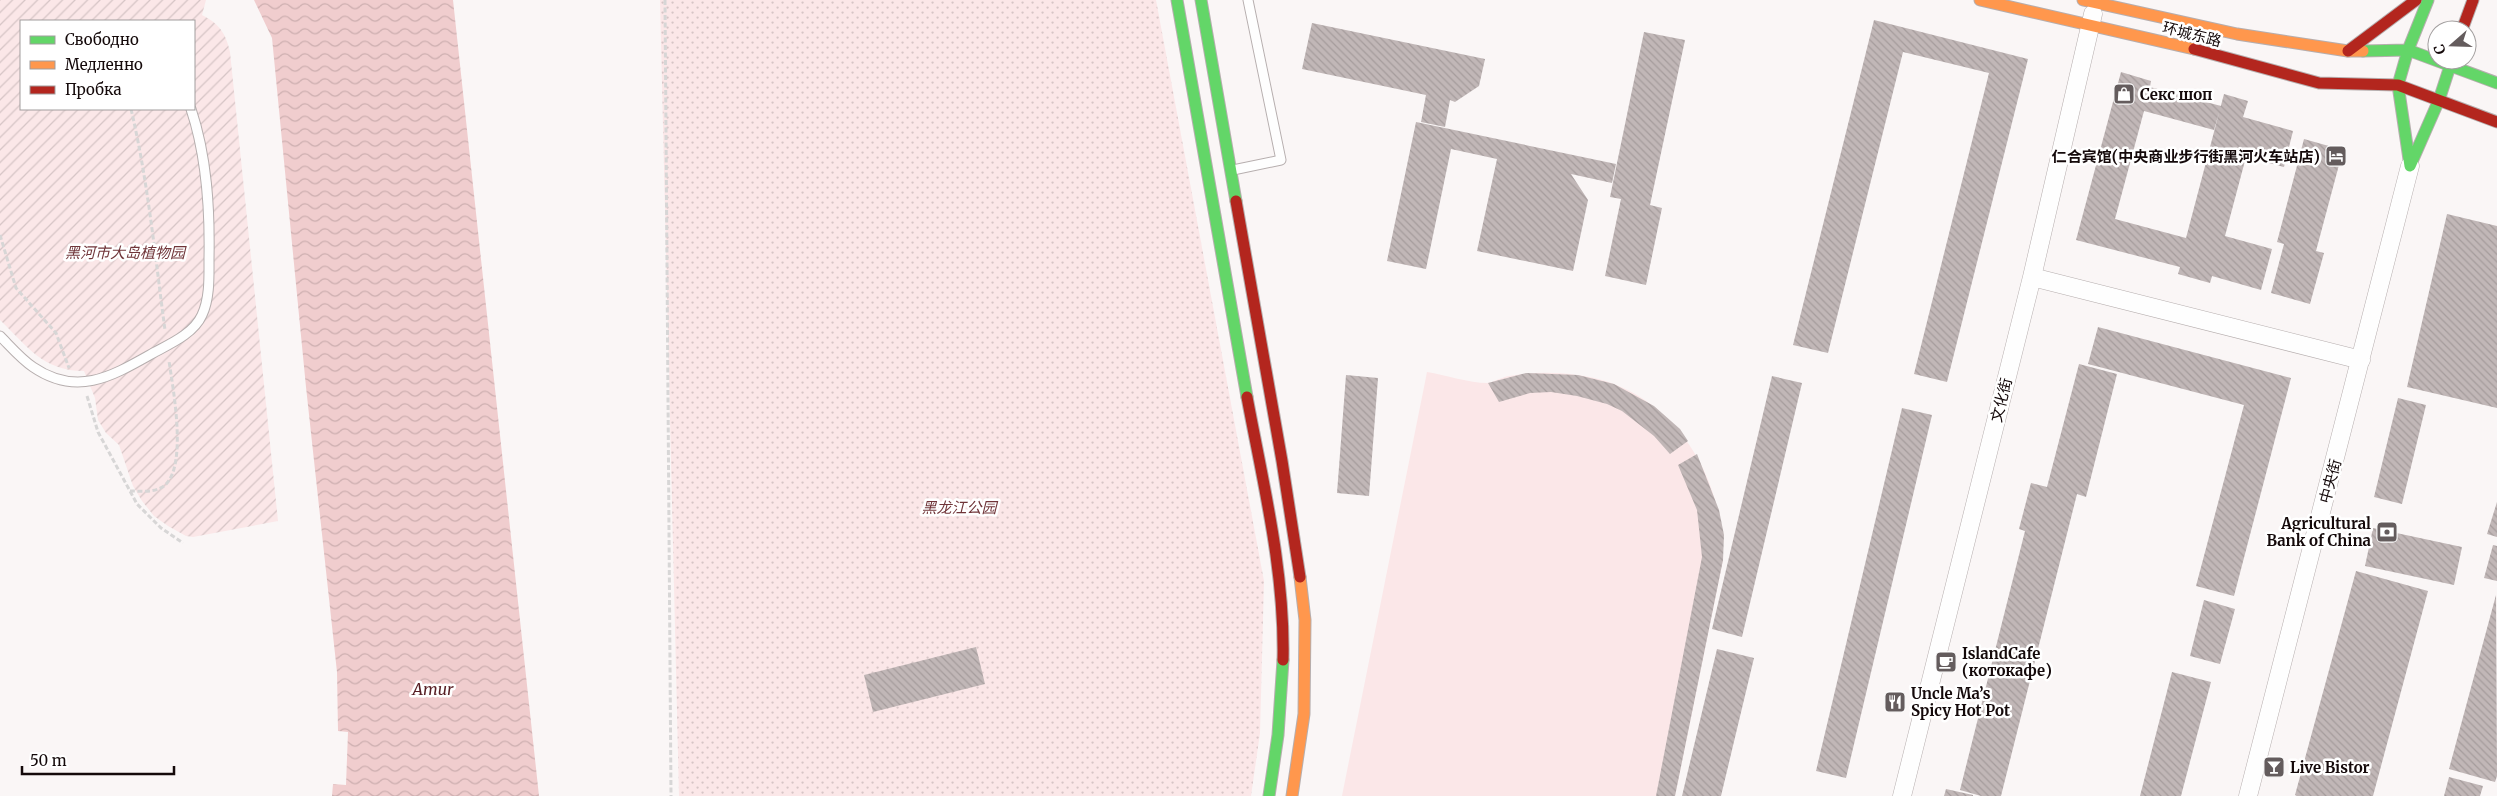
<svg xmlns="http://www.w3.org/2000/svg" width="2497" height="796" font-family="Merriweather,'Noto Sans SC',serif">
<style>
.grass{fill:url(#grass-dots)}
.garden{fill:url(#garden-furrows);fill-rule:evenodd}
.pitch{fill:#fbe7e8}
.water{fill:url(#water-waves)}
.building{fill:url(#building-back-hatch)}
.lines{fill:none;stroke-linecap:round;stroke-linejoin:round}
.lane-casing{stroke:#b6aeae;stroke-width:11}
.street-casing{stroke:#b6aeae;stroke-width:19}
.fast-casing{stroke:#b6aeae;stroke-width:13}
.slow-casing{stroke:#b6aeae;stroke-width:13}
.jam-casing{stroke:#b6aeae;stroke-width:13}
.path{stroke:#d7d6d6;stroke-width:3;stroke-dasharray:5 2.5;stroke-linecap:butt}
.lane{stroke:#fefefe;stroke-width:9}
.street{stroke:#fefefe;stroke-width:18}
.fast{stroke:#63d668;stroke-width:11}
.slow{stroke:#ff974d;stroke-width:11}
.jam{stroke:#b3261e;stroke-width:11}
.labels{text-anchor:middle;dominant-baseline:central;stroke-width:5;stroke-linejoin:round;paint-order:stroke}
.street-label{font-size:15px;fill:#14090a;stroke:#fff}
.poi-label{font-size:15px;font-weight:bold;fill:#14090a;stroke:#fff;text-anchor:start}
.park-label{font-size:15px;font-style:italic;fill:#703539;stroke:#fff}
.water-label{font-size:16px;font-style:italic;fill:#561d23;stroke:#fff}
</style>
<defs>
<pattern id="grass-dots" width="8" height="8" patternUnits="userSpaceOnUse" patternTransform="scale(1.25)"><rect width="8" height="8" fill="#fbe7e8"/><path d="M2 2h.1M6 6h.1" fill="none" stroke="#d6c5c6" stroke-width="1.8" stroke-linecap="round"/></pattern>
<pattern id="garden-furrows" width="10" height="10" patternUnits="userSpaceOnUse" patternTransform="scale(1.25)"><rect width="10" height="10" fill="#fbe7e8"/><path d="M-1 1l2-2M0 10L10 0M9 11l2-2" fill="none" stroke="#d6c5c6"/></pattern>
<pattern id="water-waves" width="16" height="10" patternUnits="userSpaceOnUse" patternTransform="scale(1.25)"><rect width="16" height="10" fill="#f0cdce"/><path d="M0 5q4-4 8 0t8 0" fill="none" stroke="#cdafb0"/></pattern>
<pattern id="building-back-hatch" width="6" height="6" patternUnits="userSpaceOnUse" patternTransform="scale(1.25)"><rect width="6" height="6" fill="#c1b7b7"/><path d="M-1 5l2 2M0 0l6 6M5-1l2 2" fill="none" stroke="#a59c9c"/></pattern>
</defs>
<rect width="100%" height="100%" fill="#faf6f6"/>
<path class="grass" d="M 660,0 L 1156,0 L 1264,581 L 1260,733 L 1251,796 L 679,796 Z"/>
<path class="garden" d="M 0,0 L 206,0 L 202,15 C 220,24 226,34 230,52 L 278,521 L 193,537 L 186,536 L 168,526 L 154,516 L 142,501 L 133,486 L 119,445 L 106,433 L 98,420 L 95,398 L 84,371 C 43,371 28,347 0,320 ZM 21,21 L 194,21 L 194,109 L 21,109 Z"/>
<path class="pitch" d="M 1427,372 C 1445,375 1470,383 1487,383 C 1494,382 1502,377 1509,376 C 1532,372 1555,372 1577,375 C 1669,386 1725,473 1723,560 L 1675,796 L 1342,796 Z"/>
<path class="water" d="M 254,0 L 453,0 L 539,796 L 332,796 L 333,784 L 346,785 L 348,732 L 338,731 L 337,672 L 306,387 L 272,38 Z"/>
<path class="building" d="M 1874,20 L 2028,59 L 1947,382 L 1914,374 L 1989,73 L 1903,52 L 1828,353 L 1793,345 Z
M 1312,23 L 1485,59 L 1479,86 L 1455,102 L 1450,100 L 1445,127 L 1421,122 L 1426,95 L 1302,69 Z
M 1644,32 L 1685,40 L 1650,205 L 1662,208 L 1646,285 L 1605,276 L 1621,199 L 1610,197 Z
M 2121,72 L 2151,81 L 2150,87 L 2221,106 L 2214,130 L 2144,111 L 2115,219 L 2186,238 L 2224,94 L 2248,101 L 2243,117 L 2293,131 L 2284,167 L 2246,157 L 2225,236 L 2272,249 L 2261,290 L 2212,276 L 2210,283 L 2178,274 L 2180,267 L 2076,240 Z
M 1416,122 L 1616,164 L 1612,183 L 1571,174 L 1588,200 L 1573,271 L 1477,251 L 1497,159 L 1451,149 L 1426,269 L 1387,261 Z
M 2304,139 L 2343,150 L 2316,251 L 2324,253 L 2310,304 L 2271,293 L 2284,244 L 2277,242 Z
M 2447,214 L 2497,226 L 2497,408 L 2407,387 Z
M 2098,327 L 2291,378 L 2234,596 L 2196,586 L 2244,405 L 2088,364 Z
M 2079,364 L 2117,374 L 2086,497 L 2077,494 L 2001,796 L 1981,796 L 1960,790 L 2025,531 L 2019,529 L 2031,483 L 2047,487 Z
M 1526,373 L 1578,375 L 1614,384 L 1654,406 L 1680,429 L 1688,441 L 1670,454 L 1654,436 L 1622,411 L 1607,404 L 1577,396 L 1551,392 L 1530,393 L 1499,402 L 1488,383 Z
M 1346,375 L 1378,378 L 1369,496 L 1337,493 Z
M 1772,376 L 1802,383 L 1742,637 L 1712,629 Z
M 2398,398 L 2426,405 L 2402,504 L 2374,497 Z
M 1902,408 L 1932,415 L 1846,778 L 1816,771 Z
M 1697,454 L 1719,510 L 1724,535 L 1723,560 L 1675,796 L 1656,796 L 1702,557 L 1697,510 L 1678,465 Z
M 2497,502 L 2497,537 L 2487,534 Z
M 2373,528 L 2462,547 L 2454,585 L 2365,566 Z
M 2493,545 L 2497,546 L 2497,581 L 2484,578 Z
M 2356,571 L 2428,591 L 2373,796 L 2297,796 L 2295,795 Z
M 2496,595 L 2497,776 L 2495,782 L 2449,769 Z
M 2204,600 L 2235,609 L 2220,664 L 2190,656 Z
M 976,647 L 985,684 L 873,712 L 864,675 Z
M 1717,649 L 1754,658 L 1721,796 L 1682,796 Z
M 2172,672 L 2211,682 L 2181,796 L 2140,796 Z
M 2449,777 L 2483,786 L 2480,796 L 2444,796 Z
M 1946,789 L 1973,795 L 1973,796 L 1944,796 Z"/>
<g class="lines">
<g class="lane-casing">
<path id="lane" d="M 1233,170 L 1281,160 L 1248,0
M 0,336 C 10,346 21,359 33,367 C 78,398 114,375 155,352 C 172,343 194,333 202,315 C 210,298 209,276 209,259 C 210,208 207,157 191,109"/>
</g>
<g class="street-casing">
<path id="street" d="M 2032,277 L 2361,360
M 1902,796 L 2032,277 L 2093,14
M 2248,796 L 2410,166"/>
</g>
<g class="fast-casing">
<path id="fast" d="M 1177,0 L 1247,397
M 1201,0 L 1236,201
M 2428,0 L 2408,50 L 2398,85 L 2410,166 L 2439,100 L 2452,60
M 2363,51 L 2408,50 L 2497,83
M 1269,796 L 1278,735 L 1283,660"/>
</g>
<g class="slow-casing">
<path id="slow" d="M 1980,0 L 2194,49
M 2083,0 L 2237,34 L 2348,51 L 2363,51
M 1292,796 L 1304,714 L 1305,620 L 1300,577"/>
</g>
<g class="jam-casing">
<path id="jam" d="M 2462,30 L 2473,0
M 2194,49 L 2319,83 L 2398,85 L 2497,122
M 2348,51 L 2416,0
M 1236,201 L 1282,461 L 1300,577
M 1247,397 C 1263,483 1285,571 1283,660"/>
</g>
<path class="path" d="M 665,0 L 671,796
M 131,109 C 148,181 155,256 165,330
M 0,235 L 16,288 L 56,333 L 69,368
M 87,396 L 98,432 L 137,504 L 161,528 L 183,543
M 130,491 C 141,491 154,493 164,486 C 188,467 173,389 169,361"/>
<use href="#lane" class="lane"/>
<use href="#street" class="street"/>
<use href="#fast" class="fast"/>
<use href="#slow" class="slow"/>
<use href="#jam" class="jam"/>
</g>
<defs>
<g id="shop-square" transform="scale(1.125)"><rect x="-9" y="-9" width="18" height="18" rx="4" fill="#645c5d" stroke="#fff"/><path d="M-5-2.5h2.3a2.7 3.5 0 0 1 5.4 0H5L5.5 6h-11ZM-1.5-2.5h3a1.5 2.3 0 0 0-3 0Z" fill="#fff"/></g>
<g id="hotel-square" transform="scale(1.125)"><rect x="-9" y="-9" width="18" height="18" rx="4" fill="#645c5d" stroke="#fff"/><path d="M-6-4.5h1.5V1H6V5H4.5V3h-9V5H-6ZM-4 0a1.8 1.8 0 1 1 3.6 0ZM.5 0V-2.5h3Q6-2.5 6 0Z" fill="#fff"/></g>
<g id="bank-square" transform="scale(1.125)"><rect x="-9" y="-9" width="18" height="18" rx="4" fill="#645c5d" stroke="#fff"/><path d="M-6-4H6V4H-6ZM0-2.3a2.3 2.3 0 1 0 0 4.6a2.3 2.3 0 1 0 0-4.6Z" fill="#fff"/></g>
<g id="cafe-square" transform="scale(1.125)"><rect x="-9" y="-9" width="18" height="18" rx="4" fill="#645c5d" stroke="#fff"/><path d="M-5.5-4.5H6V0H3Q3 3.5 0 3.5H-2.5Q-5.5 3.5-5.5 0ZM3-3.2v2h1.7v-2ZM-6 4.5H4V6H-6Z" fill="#fff"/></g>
<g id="restaurant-square" transform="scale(1.125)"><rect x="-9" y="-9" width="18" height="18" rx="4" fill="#645c5d" stroke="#fff"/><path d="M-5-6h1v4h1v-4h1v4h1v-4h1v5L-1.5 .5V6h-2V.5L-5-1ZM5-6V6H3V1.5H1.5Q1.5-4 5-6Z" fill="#fff"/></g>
<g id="bar-square" transform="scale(1.125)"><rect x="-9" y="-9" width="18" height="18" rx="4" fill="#645c5d" stroke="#fff"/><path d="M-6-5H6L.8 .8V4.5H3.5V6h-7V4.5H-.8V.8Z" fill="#fff"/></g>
</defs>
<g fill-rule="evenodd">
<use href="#shop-square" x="2124" y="94"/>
<use href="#hotel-square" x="2336" y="156"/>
<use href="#bank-square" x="2387" y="532"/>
<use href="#cafe-square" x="1946" y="662"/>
<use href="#restaurant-square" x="1895" y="702"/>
<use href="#bar-square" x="2274" y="767"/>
</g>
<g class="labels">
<g class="street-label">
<text transform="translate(2192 34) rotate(14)">环城东路</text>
<text transform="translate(2001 400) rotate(-76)">文化街</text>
<text transform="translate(2330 481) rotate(-75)">中央街</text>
</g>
<g class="poi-label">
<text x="2140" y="94">Секс шоп</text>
<text x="2320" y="156" text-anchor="end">仁合宾馆(中央商业步行街黑河火车站店)</text>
<text x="2371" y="523" text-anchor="end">Agricultural<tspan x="2371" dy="17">Bank of China</tspan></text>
<text x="1962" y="653">IslandCafe<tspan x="1962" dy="17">(котокафе)</tspan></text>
<text x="1911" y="693">Uncle Ma’s<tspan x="1911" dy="17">Spicy Hot Pot</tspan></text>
<text x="2290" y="767">Live Bistor</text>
</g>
<g class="park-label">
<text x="125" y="252">黑河市大岛植物园</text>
<text x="959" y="507">黑龙江公园</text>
</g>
<g class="water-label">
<text x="433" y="689">Amur</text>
</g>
</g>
<rect x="20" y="20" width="175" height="90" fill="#ffffff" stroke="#a19d9d"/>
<rect x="30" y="36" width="25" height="8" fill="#63d668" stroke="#a19d9d"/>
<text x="65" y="45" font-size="15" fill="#14090a">Свободно</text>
<rect x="30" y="61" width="25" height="8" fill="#ff974d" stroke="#a19d9d"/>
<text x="65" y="70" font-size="15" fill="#14090a">Медленно</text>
<rect x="30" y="86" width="25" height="8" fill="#b3261e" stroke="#a19d9d"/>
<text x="65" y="95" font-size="15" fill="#14090a">Пробка</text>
<g transform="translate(2452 45) rotate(250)"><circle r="24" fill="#ffffff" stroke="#a19d9d"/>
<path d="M0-4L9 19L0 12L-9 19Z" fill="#645c5d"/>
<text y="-8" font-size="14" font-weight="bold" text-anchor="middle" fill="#14090a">С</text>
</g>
<path d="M22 766v8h152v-8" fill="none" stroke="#14090a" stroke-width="2.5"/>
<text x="30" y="766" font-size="15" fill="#14090a" stroke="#ffffff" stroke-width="4" paint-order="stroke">50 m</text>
</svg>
